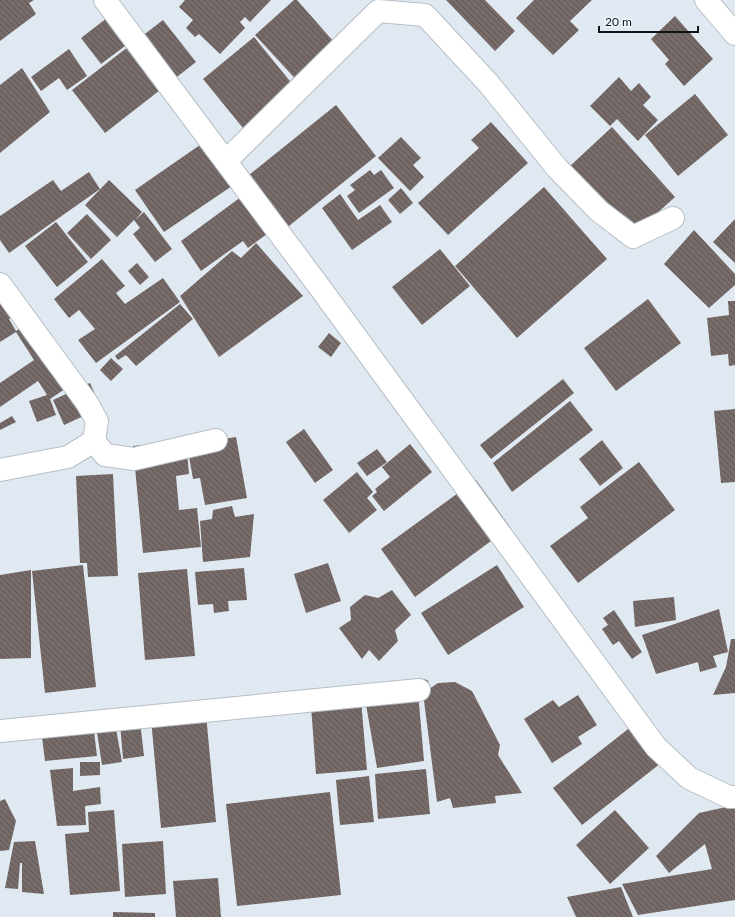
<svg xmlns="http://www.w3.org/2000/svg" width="735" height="917" font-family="Lato,sans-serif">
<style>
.building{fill:url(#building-back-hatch)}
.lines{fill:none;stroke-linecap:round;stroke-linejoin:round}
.minor-casing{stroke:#b6bec6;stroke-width:24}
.minor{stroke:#fff;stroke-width:22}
</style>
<defs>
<pattern id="building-back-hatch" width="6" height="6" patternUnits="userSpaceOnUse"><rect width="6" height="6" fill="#766b68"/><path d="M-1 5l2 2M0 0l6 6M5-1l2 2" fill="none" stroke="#5f5755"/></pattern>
</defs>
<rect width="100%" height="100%" fill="#e0e9f1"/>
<path class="building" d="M 0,0 L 34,0 L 29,3 L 36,14 L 0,41 Z
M 185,0 L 271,0 L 250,22 L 245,17 L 240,22 L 245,28 L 220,54 L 199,34 L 195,37 L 186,28 L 193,20 L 179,7 Z
M 294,0 L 297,0 L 341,50 L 302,86 L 255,35 Z
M 446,0 L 485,0 L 515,31 L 495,51 Z
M 534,0 L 592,0 L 570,21 L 579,30 L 553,55 L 516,18 Z
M 116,11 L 137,37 L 101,64 L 81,38 Z
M 675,16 L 713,59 L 684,86 L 665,64 L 669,60 L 651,39 Z
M 163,20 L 196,62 L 105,133 L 72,90 Z
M 254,37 L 298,91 L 247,133 L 203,79 Z
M 69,49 L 87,76 L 67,90 L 59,78 L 41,91 L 31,77 Z
M 22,68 L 50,112 L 0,153 L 0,85 Z
M 619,77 L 631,91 L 639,83 L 651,97 L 643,105 L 658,120 L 638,141 L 617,119 L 610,126 L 590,106 Z
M 695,94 L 728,135 L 678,176 L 645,135 Z
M 336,105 L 376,156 L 284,230 L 244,179 Z
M 491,122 L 528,163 L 448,235 L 418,203 L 479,148 L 471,140 Z
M 612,127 L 675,197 L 632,236 L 569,167 Z
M 401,137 L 421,158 L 413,165 L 424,177 L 410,191 L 378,158 Z
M 210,138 L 238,182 L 164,232 L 135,190 Z
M 370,170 L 374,175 L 381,170 L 394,188 L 359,213 L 347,196 L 355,190 L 350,185 Z
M 89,172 L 100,189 L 9,253 L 0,240 L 0,216 L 53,180 L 61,191 Z
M 109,180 L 142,212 L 135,220 L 144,212 L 172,249 L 155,262 L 133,234 L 140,228 L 134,220 L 117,237 L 85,205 Z
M 544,187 L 607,259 L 517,338 L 455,266 Z
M 401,188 L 413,203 L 400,214 L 388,200 Z
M 340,194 L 358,220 L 380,205 L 392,222 L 352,250 L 322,208 Z
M 241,197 L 267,234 L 248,248 L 243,241 L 201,271 L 181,241 Z
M 87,214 L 111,240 L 91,259 L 67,233 Z
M 735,219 L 735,263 L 713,242 Z
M 56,222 L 88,262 L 57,287 L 25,246 Z
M 694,230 L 735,274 L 735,285 L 709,308 L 664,264 Z
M 256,243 L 303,296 L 219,357 L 180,296 L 232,251 L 241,258 Z
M 440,249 L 470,286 L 422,325 L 392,287 Z
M 102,259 L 125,286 L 116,293 L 125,304 L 163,278 L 180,302 L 96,363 L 78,340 L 95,329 L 79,310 L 69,318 L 54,299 Z
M 137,263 L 149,277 L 140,285 L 128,271 Z
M 0,289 L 19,312 L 9,319 L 16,331 L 30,321 L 80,379 L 50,399 L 56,415 L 37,422 L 29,401 L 47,395 L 38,381 L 0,407 L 0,383 L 34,360 L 16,332 L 0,342 Z
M 648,299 L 681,343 L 616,391 L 584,348 Z
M 728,301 L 735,301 L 735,365 L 729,366 L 728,354 L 711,356 L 707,318 L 729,315 Z
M 180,304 L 193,319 L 136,366 L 126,355 L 118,360 L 115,356 Z
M 329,333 L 341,343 L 331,357 L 318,347 Z
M 111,358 L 123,369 L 111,381 L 100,370 Z
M 563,379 L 574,393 L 491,459 L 480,445 Z
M 90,383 L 101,408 L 64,425 L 53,400 Z
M 570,401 L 593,430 L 512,492 L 493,463 Z
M 735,409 L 735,482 L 721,483 L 714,411 Z
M 12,416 L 16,422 L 0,430 L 0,423 Z
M 304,429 L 333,470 L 315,483 L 286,442 Z
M 236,437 L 247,498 L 205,505 L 200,478 L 193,479 L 187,445 Z
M 602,440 L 623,468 L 600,486 L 579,459 Z
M 186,441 L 189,474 L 176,476 L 179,510 L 197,508 L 201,547 L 143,553 L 133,446 Z
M 410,444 L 432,472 L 384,511 L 372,496 L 377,492 L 375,489 L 390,477 L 382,467 Z
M 377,449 L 387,462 L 367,476 L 357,463 Z
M 639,462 L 675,510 L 578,583 L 550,546 L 588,518 L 580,507 Z
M 357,472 L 373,492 L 367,498 L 377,510 L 349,533 L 323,500 Z
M 113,474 L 118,576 L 88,577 L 87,563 L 80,563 L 76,476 Z
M 476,480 L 510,527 L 415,597 L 381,549 Z
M 232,506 L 235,517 L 254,514 L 250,557 L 203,562 L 200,521 L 212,519 L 213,510 Z
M 328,563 L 341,601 L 306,613 L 294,574 Z
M 83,565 L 96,687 L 45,693 L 32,571 Z
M 497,565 L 524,607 L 448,655 L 421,613 Z
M 244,568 L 247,600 L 228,601 L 229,611 L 214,613 L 213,604 L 198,605 L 195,572 Z
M 187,569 L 195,656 L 145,660 L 138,573 Z
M 31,570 L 31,658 L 0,659 L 0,575 Z
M 392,590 L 411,615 L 395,630 L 398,641 L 379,661 L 369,650 L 362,659 L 339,628 L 351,620 L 350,607 L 365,595 L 378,598 Z
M 674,597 L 676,620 L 635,627 L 633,601 Z
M 719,609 L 728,652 L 713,656 L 717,667 L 700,672 L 698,662 L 656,674 L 642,635 Z
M 614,610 L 642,652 L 632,659 L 619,641 L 613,645 L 602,629 L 608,625 L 603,618 Z
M 731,639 L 735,639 L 735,693 L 713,695 L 726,667 Z
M 424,679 L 429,681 L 418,692 L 424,761 L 377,768 L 363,687 Z
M 455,682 L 472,691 L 500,745 L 498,755 L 522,793 L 495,796 L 496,803 L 453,808 L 450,798 L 437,802 L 423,693 L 438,683 Z
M 360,688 L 367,770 L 316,774 L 310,692 Z
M 578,695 L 597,725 L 578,737 L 582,744 L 552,763 L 524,719 L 553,700 L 559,707 Z
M 205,703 L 216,822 L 161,828 L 150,708 Z
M 140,721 L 144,756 L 123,759 L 120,723 Z
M 93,723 L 97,756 L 45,761 L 41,729 Z
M 115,723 L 122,762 L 102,765 L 96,726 Z
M 632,726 L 661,763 L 582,825 L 553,788 Z
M 80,762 L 100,762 L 100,775 L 80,776 Z
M 73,768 L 73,791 L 100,787 L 101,804 L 85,806 L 86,825 L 57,826 L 50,770 Z
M 426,769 L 430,814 L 378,819 L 375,774 Z
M 369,776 L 374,822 L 340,825 L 336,780 Z
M 330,792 L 341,895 L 237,906 L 226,804 Z
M 5,799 L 16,821 L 9,850 L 0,851 L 0,801 Z
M 735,805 L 735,900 L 638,915 L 622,884 L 712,869 L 705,844 L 669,873 L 656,856 L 699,813 Z
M 114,810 L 120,891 L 70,895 L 65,834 L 89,832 L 88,812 Z
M 615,810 L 649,848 L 610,884 L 576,845 Z
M 35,841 L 44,894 L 22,892 L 22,863 L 20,863 L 18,889 L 5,888 L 14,842 Z
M 163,841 L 166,894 L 125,897 L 122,844 Z
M 218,878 L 221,917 L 176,917 L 173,881 Z
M 621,887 L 633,917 L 576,917 L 567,897 Z
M 113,912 L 155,913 L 155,917 L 113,917 Z"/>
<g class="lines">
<g class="minor-casing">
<path id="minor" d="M 105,0 L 321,289 L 656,747 L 689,778 L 729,797 L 735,797
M 706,0 L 735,34
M 226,161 L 378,11 L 425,15 L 489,84 L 557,168 L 599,211 L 633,237 L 673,218
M 0,284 L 87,403 L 97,421 L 94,441 L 68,457 L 0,470
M 94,441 L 105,455 L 134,459 L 216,440
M 0,731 L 419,690"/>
</g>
<use href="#minor" class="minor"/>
</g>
<path d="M599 26v6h99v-6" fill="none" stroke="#111417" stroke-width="2"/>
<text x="605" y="26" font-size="12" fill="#111417" stroke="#eef6ff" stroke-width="3" paint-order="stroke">20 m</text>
</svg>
